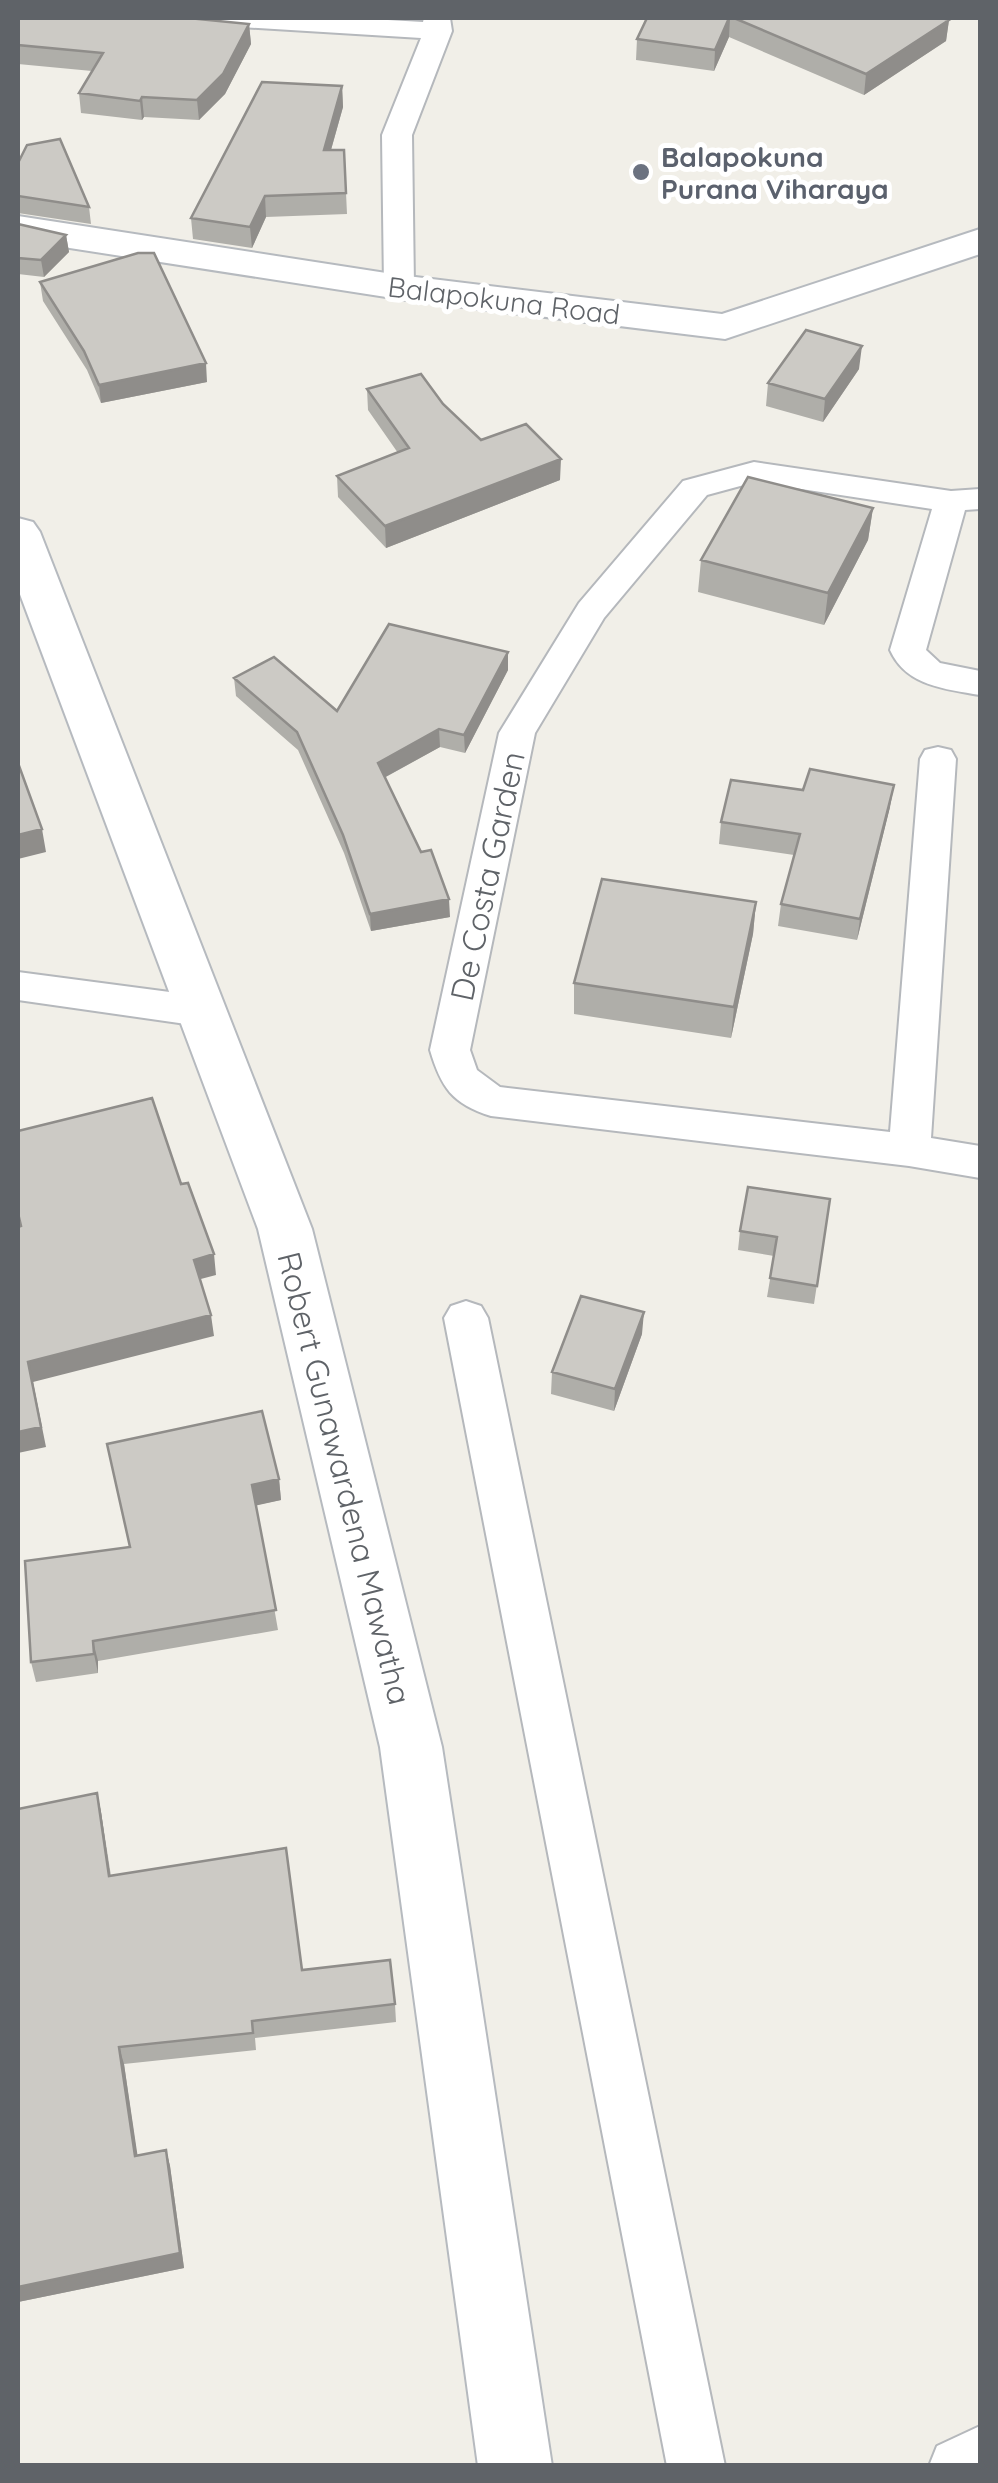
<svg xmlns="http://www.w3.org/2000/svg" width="998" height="2483" font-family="Quicksand,sans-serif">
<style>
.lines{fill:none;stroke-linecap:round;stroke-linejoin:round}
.minor-casing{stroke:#b5b8bc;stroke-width:4}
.secondary-casing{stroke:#b6babf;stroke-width:4}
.minor{fill:#fff;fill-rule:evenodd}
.secondary{fill:#fff;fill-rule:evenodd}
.wall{fill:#afaea9}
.shaded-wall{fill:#8f8d8a}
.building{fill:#cccac5;stroke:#8f8d8a;stroke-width:2.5}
.worship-dot{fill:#6b7280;stroke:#fff;stroke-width:4}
.labels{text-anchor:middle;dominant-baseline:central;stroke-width:10;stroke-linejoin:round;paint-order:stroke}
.far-worship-label{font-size:28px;font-weight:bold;fill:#5b616d;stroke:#fff;text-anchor:start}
.far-street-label{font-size:28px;fill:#5f6368;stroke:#fff}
.street-label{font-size:32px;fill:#5f6368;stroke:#fff}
</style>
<rect width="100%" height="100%" fill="#f1efe8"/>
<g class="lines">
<g class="minor-casing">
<path id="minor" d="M 211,18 L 353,18 L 423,22 L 424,18 L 450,18 L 452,31 L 412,135 L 414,287 L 410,294 L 388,294 L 384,287 L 382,135 L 421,38 L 225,26 Z
M 754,462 L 951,491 L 980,489 L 980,509 L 965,510 L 926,650 L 940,663 L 980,671 L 980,695 C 945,689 906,686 890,650 L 932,509 L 755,482 L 707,495 L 604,618 L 535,733 L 470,1050 L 477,1070 L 500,1087 L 890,1132 L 920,759 L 925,750 L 938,747 L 951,750 L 956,759 L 931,1138 L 980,1146 L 980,1178 L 909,1166 L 491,1116 C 452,1104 441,1087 430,1050 L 499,733 L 579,603 L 683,481 Z
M 18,972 L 200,996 L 214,1001 L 220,1011 L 214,1021 L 200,1026 L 18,1000 Z
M 466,1301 L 481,1306 L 488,1318 L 725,2466 L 667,2466 L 444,1318 L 451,1306 Z
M 980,2426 L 980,2466 L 929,2466 L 937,2446 Z"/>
</g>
<g class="secondary-casing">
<path id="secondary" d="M 18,216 L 399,275 L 722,314 L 980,229 L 980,254 L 725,339 L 399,299 L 18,240 Z
M 18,518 L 33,522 L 40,532 L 312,1229 L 442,1747 L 552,2466 L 478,2466 L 380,1747 L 258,1229 L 18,589 Z"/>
</g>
<use href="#minor" class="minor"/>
<use href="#secondary" class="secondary"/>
</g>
<path class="wall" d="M 18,18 L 249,24 L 251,44 L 225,94 L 199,120 L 144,117 L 142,120 L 81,113 L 79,93 L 92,71 L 18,64 Z
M 647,18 L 942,18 L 949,20 L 946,41 L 864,95 L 729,37 L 714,71 L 636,60 L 637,39 Z
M 342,86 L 343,107 L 331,150 L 344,150 L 347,214 L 266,217 L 252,248 L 193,239 L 191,218 Z
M 18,163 L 89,207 L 91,224 L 18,213 Z
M 18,224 L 66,235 L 69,252 L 44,277 L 18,274 Z
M 40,282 L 207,382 L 101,403 L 87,370 L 43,301 Z
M 859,369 L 823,422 L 766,406 L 768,383 Z
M 367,389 L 443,404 L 481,440 L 560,480 L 386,548 L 338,497 L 337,476 L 398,453 L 368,410 Z
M 873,508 L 868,540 L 824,625 L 698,592 L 701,560 Z
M 508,652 L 508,670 L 465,753 L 440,747 L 384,778 L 450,917 L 371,931 L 344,853 L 298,750 L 236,696 L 234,678 L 337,711 Z
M 890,807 L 857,940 L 778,926 L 781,904 L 794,855 L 719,844 L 721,822 Z
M 756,902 L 753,934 L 731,1038 L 574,1014 L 574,983 Z
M 830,1199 L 814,1304 L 767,1297 L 774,1256 L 738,1250 L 740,1231 Z
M 642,1334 L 614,1411 L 551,1394 L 552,1372 Z
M 279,1479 L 281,1500 L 256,1505 L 278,1630 L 98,1661 L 98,1673 L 36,1682 L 31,1662 L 130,1547 Z
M 97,1793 L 101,1812 L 111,1876 L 302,1970 L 395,2004 L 396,2022 L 255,2038 L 256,2050 L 124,2064 L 137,2156 L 166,2150 L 170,2166 L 184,2268 L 18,2302 Z"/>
<path class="shaded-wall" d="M 730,18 L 729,37 L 714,71 L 715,50 Z
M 949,20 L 946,41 L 864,95 L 866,74 Z
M 249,24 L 251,44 L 225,94 L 199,120 L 197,100 Z
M 342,86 L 343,107 L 325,171 L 324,150 Z
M 142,97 L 144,117 L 142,120 L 140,101 Z
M 265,196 L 266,217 L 252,248 L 250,227 Z
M 66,235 L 69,252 L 44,277 L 41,260 Z
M 862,346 L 859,369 L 823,422 L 825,399 Z
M 206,363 L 207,382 L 101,403 L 99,385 Z
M 561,459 L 560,480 L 386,548 L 385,526 Z
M 873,508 L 868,540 L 824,625 L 828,593 Z
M 508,652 L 508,670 L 465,753 L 464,735 Z
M 439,729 L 440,747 L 378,781 L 378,763 Z
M 894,785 L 890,807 L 857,940 L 860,919 Z
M 42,829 L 46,852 L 18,859 L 18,835 Z
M 449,899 L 450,917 L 371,931 L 370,914 Z
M 756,902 L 753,934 L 731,1038 L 734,1007 Z
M 214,1254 L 216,1275 L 197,1280 L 194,1260 Z
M 644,1312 L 642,1334 L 614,1411 L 615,1389 Z
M 211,1315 L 214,1336 L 33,1382 L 46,1447 L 18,1453 L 18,1432 L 28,1362 Z
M 279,1479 L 281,1500 L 254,1506 L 252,1485 Z
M 93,1641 L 98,1661 L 98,1673 L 94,1654 Z
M 97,1793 L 101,1812 L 113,1895 L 109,1876 Z
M 119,2047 L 124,2064 L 140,2172 L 135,2156 Z
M 166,2150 L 170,2166 L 184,2268 L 18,2302 L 18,2287 Z"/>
<path class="building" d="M 18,18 L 188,18 L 249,24 L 223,74 L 197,100 L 142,97 L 140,101 L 79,93 L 103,53 L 18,45 Z
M 647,18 L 729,18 L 715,50 L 637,39 Z
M 734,18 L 942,18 L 949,20 L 866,74 Z
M 262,82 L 342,86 L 324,150 L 344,150 L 346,193 L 265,196 L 250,227 L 191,218 Z
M 60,139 L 89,207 L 18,196 L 18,163 L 27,145 Z
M 18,224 L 66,235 L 41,260 L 18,258 Z
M 138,253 L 154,253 L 206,363 L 99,385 L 84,351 L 40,282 Z
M 806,330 L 862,346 L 825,399 L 768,383 Z
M 421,374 L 443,404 L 481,440 L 526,424 L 561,459 L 385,526 L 337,476 L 409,448 L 367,389 Z
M 748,477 L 873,508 L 828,593 L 701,560 Z
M 389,624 L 508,652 L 464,735 L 439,729 L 378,763 L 421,852 L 431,850 L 449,899 L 370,914 L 343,835 L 297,732 L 234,678 L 274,657 L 337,711 Z
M 18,763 L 42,829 L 18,835 Z
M 810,769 L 894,785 L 860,919 L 781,904 L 800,834 L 721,822 L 731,780 L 803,790 Z
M 602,879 L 756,902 L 734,1007 L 574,983 Z
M 152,1098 L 181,1184 L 188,1183 L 214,1254 L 194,1260 L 211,1315 L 28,1362 L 41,1427 L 18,1432 L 18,1227 L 21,1226 L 18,1213 L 18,1131 Z
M 748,1187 L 830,1199 L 817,1286 L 770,1278 L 777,1237 L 740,1231 Z
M 581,1296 L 644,1312 L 615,1389 L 552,1372 Z
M 262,1411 L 279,1479 L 252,1485 L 276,1610 L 93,1641 L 94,1654 L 31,1662 L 25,1561 L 130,1547 L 107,1444 Z
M 97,1793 L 109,1876 L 286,1848 L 302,1970 L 390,1960 L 395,2004 L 252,2021 L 253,2033 L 119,2047 L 135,2156 L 166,2150 L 180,2253 L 18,2287 L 18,1809 Z"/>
<circle class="worship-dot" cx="641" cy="172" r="10"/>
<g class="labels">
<g class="far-worship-label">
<text x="661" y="156">Balapokuna<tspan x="661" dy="32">Purana Viharaya</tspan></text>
</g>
<g class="far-street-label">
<text transform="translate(504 300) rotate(7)">Balapokuna Road</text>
</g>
<g class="street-label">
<text transform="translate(487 876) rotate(-78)">De Costa Garden</text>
<text transform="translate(345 1478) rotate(76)">Robert Gunawardena Mawatha</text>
</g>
</g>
<rect width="998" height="2483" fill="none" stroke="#5f6368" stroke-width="40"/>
</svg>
